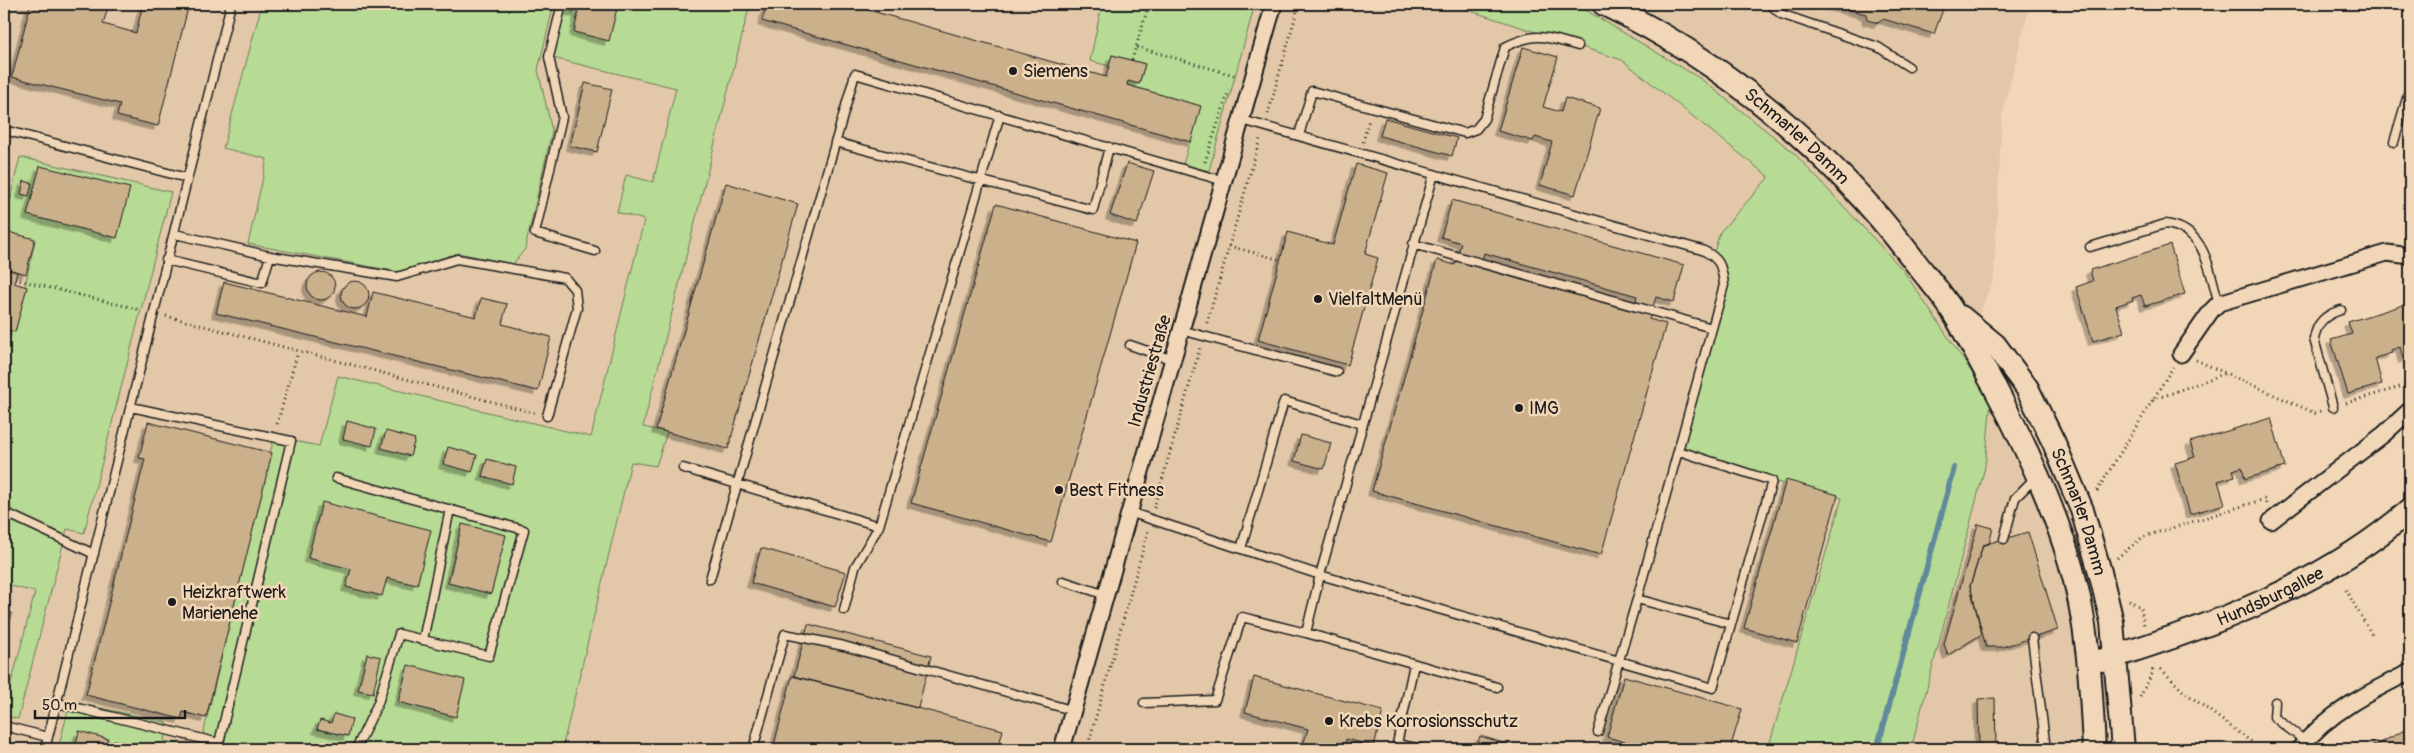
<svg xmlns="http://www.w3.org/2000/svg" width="2414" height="753" font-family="Pangolin,sans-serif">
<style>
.built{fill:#e2c8a8}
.green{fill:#b7da94;stroke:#6a7b58}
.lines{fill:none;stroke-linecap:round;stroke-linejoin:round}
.stream{stroke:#608a9b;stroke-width:6}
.building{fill:#cbb08c;stroke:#1c1c1c;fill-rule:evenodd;filter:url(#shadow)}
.lane-casing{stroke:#1c1c1c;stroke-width:11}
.street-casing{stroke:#1c1c1c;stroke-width:19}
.secondary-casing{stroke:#1c1c1c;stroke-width:26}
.path{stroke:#1c1c1c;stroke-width:3;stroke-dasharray:1 4;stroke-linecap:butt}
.lane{stroke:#f1d7b8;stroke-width:8}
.street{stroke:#f1d7b8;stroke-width:15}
.secondary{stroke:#f1d7b8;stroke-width:22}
.poi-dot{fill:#1c1c1c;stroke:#f1d7b8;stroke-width:2}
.labels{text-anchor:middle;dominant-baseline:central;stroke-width:5;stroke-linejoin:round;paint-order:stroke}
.poi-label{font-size:18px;fill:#1c1c1c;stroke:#f1d7b8;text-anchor:start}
.street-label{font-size:18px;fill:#1c1c1c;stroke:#f1d7b8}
</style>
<defs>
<filter id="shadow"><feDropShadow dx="-4.5" dy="4.5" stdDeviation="0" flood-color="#0004"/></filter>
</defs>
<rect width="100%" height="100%" fill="#f1d7b8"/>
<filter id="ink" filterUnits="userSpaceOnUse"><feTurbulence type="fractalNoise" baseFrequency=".02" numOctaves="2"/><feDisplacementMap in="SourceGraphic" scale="10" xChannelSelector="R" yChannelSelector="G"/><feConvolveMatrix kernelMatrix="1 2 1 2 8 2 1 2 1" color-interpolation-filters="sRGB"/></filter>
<g filter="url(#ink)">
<path class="built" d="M 4,4 L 2030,4 L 2002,116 L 1994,278 L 1980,312 L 1953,342 L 1930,452 L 1836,749 L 4,749 Z
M 1991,401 L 2023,466 L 2049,530 L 2066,591 L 2080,663 L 2085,749 L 1911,749 L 1985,467 Z"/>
<path class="green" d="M 262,4 L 554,4 L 538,70 L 552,131 L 525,249 L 513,264 L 458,253 L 399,272 L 248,244 L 267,159 L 223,148 Z
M 562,4 L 750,4 L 643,427 L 667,432 L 656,466 L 631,462 L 562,749 L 58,749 L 69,707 L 82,704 L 166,722 L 164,741 L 200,747 L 274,437 L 319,446 L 338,376 L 591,437 L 644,220 L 617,212 L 626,175 L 653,182 L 676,88 L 549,57 Z
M 1102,4 L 1255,4 L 1209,171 L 1183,164 L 1200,106 L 1127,85 L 1128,81 L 1139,84 L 1145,64 L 1112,55 L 1109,66 L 1090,61 Z
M 1449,4 L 1572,4 L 1579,6 L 1701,79 L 1792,151 L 1903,270 L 1991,401 L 1985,467 L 1911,749 L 1768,749 L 1842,498 L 1772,481 L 1679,451 L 1724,285 L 1713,255 L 1720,232 L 1769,177 L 1622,60 Z
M 20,157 L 171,192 L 84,533 L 67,529 L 18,719 L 4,715 L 4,711 L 35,592 L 4,584 L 4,329 L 15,332 L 35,240 L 4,231 L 4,223 Z"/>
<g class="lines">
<path class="stream" d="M 1877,749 L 1954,468"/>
</g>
<path class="building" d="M 21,4 L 109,4 L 103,24 L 136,33 L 143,4 L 189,4 L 158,126 L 117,116 L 120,104 L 12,77 L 30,6 Z
M 566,4 L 618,4 L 609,41 L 574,32 L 578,13 L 565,9 Z
M 767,4 L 847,4 L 1106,77 L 1112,55 L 1145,64 L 1139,84 L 1128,81 L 1127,85 L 1201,106 L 1191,142 L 762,21 Z
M 1825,4 L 1945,4 L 1934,34 L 1883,19 L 1878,23 L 1867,20 L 1866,14 Z
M 1523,47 L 1558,57 L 1543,107 L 1561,112 L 1565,98 L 1600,108 L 1575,195 L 1540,185 L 1552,142 L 1535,137 L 1533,141 L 1498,131 Z
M 585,83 L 612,89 L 597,152 L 570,146 Z
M 1385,118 L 1457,138 L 1452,156 L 1380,136 Z
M 1127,163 L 1154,171 L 1137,224 L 1110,215 Z
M 1356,164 L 1388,173 L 1365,254 L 1378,258 L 1348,365 L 1258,340 L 1288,232 L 1333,245 Z
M 40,166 L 130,188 L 117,238 L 27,215 Z
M 24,181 L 32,183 L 29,196 L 21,194 Z
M 726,183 L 798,204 L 728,449 L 656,429 Z
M 4,194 L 11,196 L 4,224 Z
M 1452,200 L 1684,265 L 1674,302 L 1656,297 L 1649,319 L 1666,324 L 1601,555 L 1372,491 L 1437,260 L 1455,265 L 1461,243 L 1441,237 ZM 1484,253 L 1637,296 L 1633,311 L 1480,268 Z
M 996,204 L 1136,243 L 1051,542 L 911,503 Z
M 4,231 L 35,239 L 26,274 L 4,268 Z
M 2170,245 L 2185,294 L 2145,306 L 2141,295 L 2132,298 L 2133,300 L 2116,306 L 2124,332 L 2093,341 L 2076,287 L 2093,281 L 2090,270 Z
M 9,270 L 17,272 L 14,283 L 27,287 L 15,332 L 4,329 L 4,281 L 6,282 Z
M307 286a14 14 0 1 1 28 0a14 14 0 1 1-28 0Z
M341 295a14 14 0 1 1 28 0a14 14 0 1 1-28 0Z
M 224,282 L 367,317 L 373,292 L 476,317 L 481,298 L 507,304 L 502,324 L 551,337 L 538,391 L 216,313 Z
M 2410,303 L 2410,356 L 2403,359 L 2400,347 L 2391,350 L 2392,353 L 2375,358 L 2382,384 L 2348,394 L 2331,340 L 2352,334 L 2348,322 Z
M 2271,418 L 2285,467 L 2245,479 L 2242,467 L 2233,470 L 2235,476 L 2218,481 L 2225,504 L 2190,514 L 2175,463 L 2195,457 L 2190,442 Z
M 347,421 L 376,429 L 372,446 L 343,439 Z
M 148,422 L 272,453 L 206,718 L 183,712 L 181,719 L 86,695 L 145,459 L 139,458 Z
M 386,431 L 415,439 L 410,456 L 381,448 Z
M 1301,435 L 1331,443 L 1324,469 L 1294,461 Z
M 448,447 L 477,455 L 472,472 L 443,464 Z
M 487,459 L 516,467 L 512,484 L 482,476 Z
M 1786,480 L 1838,495 L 1797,643 L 1744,628 Z
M 322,502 L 431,530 L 417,585 L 387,578 L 382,596 L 346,587 L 351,569 L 308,558 Z
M 462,524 L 506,535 L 491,594 L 448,583 Z
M 1978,524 L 1993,528 L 1989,544 L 1983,545 L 1970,586 L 1982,634 L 1948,655 L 1944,644 Z
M 2028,532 L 2058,630 L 2002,647 L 1986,647 L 1970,586 L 1983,545 Z
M 761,548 L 846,572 L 835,607 L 751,583 Z
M 4,611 L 12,613 L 4,646 Z
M 808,624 L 931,656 L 918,708 L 794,676 Z
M 367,654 L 381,657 L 373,693 L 358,690 Z
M 408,665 L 465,680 L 456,717 L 398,702 Z
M 792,676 L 1003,730 L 998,749 L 773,749 Z
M 1624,676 L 1742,709 L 1730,749 L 1650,749 L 1607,737 Z
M 1254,677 L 1383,711 L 1374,746 L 1346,739 L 1344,749 L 1319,749 L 1303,745 L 1308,729 L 1245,712 Z
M 1995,698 L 1996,748 L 1979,748 L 1978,699 Z
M 334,714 L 352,719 L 348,736 L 317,729 L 320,720 L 331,723 Z
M 2410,727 L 2410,749 L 2368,749 L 2374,745 L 2375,746 Z
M 79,731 L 108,739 L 105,749 L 75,748 Z
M 1480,736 L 1523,749 L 1476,749 Z
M 114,740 L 144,748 L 143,749 L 112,749 Z
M 2033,747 L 2033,749 L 1946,749 Z"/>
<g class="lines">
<g class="lane-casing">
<path id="lane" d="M 562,4 L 549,57 L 562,117 L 535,233 L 595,251
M 1770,4 L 1781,14 L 1878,47 L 1909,67
M 1242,120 L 1702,250 C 1720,258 1722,266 1724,285 L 1637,599 L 1598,732
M 4,130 L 187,178
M 1299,135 L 1312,91 L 1465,133 L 1476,129 L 1484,119 L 1505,47 C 1537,31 1546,37 1578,46
M 835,142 L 1093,210 L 1109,147
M 2394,142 L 2410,88
M 175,234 L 270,256 L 397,277 L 457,259 L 565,278 L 575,290 L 577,308 L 547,416
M 1413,244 L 1712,328
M 2090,247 L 2165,224 C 2207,229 2208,269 2219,303
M 166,260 L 262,283 L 270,256
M 1181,330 L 1337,372
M 1130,345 L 1173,360
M 131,407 L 291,441 L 219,743 L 222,749
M 2333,407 L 2314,339 C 2317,322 2325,315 2341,310
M 683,468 L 879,526
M 336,478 L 524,530 L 489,656 L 399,634 L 378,703 L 356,749
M 4,512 L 94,554
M 1129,512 L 1320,575 L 1434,174
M 2004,539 L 2015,498 L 2036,477
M 1241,549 L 1284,401 L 1362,424
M 710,579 L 855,74 L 1224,181
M 1063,581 L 1106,595
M 1637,599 L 1731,624
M 844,610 L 855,567 L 879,526 L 1000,115
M 1306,633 L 1497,687
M 2032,638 L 2046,749
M 423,640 L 450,509
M 1414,664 L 1397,744 L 1421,749
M 2275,702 L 2274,717 L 2305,741
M 57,703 L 219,743
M 1144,703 L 1215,700 L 1242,617 L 1306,633 L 1320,575 L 1713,688 L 1772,481 L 1679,451
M 4,726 L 48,737
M 45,749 L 231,4
M 753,749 L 785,634 L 844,646 L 1064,708"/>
</g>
<g class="street-casing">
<path id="street" d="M 2181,354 L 2211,311 L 2219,303 L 2387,253 L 2410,256
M 2271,521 L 2384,434 L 2410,410
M 1062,749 L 1274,4
M 2299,749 C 2328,713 2369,692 2410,672"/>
</g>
<g class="secondary-casing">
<g id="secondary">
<path id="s1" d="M 1604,4 C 1726,62 1832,153 1913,259 C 1926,277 1942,293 1953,312 C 1968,336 1980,362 1994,386 C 2023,441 2051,499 2069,559 C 2088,620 2091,685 2094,749"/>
<path id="s2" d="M 1961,317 L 1995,345 L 2027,388 L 2054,443 L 2082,510 L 2100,572 L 2112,622 L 2123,749"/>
<path id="s3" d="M 2103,660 C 2210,627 2324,585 2410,510"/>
</g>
</g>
<path class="path" d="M 126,7 L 127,4
M 1137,47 L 1237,76
M 1132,60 L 1149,4
M 1268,114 L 1299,4
M 1363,142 L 1369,119
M 1205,162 L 1229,90
M 1229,246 L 1281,260
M 15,279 L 141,310
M 166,316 L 535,413
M 1207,323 L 1260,139
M 2196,360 L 2315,413 L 2321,411
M 2153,400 L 2226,373
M 2346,403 L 2410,384
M 277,424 L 298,352
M 2097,491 L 2173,367
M 1154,508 L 1200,348
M 2117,558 L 2143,537 L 2265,499 L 2266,504
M 2346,590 L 2372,635
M 2129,600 L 2141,608 L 2144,626
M 2161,669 L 2183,691 L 2261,749
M 2140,697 L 2153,672 L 2152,667
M 1087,749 L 1148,531"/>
<use href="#lane" class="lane"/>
<use href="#street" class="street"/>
<use href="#secondary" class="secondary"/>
</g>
</g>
<g class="poi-dot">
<circle cx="1013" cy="71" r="5"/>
<circle cx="1318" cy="299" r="5"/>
<circle cx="1519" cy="408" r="5"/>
<circle cx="1059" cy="490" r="5"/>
<circle cx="172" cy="602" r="5"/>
<circle cx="1329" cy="721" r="5"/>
</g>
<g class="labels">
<g class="poi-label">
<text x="1023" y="71">Siemens</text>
<text x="1328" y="299">VielfaltMenü</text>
<text x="1529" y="408">IMG</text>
<text x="1069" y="490">Best Fitness</text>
<text x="182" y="592">Heizkraftwerk<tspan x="182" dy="21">Marienehe</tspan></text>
<text x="1339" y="721">Krebs Korrosionsschutz</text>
</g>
<g class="street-label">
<text stroke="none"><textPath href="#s1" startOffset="235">Schmarler Damm</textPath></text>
<text transform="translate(1150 371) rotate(-74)">Industriestraße</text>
<text stroke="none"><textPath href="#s2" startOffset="232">Schmarler Damm</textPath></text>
<text stroke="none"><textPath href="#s3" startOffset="179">Hundsburgallee</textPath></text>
</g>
</g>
<rect width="2414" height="753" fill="none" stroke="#f1d7b8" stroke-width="20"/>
<rect x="10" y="10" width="2394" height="733" fill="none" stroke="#1c1c1c" stroke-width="2" filter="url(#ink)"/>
<path d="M35 710v8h150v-8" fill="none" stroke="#1c1c1c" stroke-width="2.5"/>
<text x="42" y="710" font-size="15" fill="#1c1c1c" stroke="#f1d7b8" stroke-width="4" paint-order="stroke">50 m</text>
</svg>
